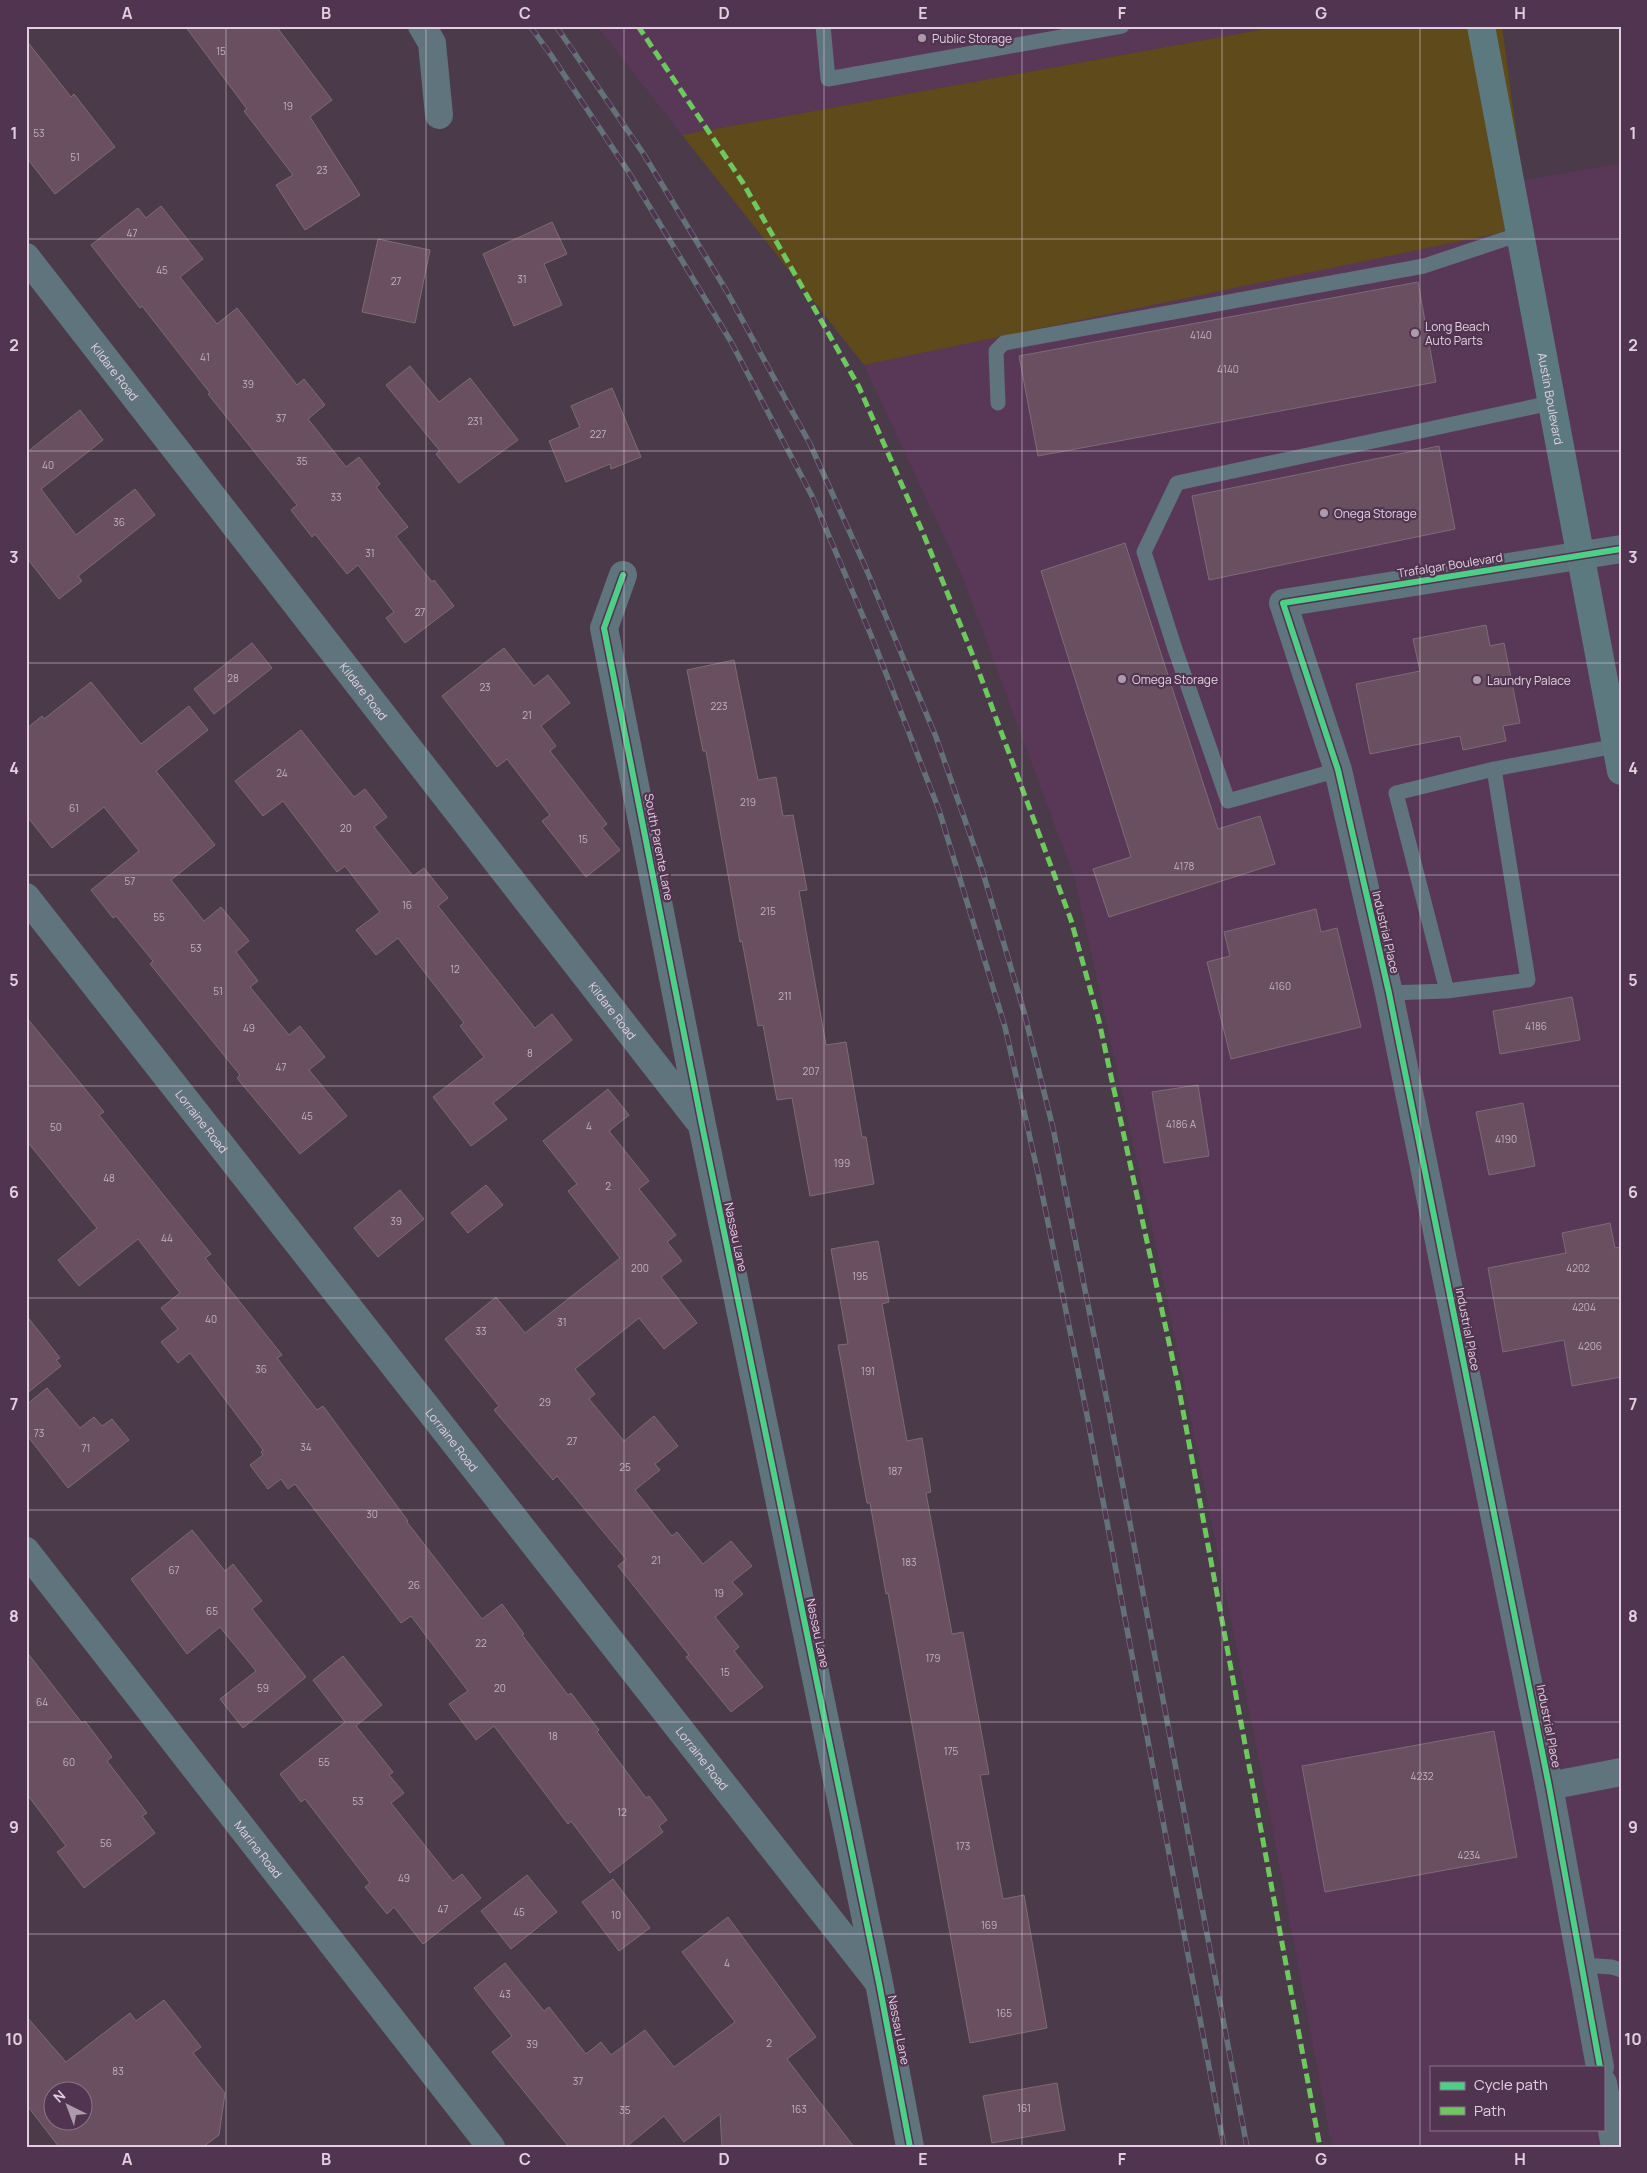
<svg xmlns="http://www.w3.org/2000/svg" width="1647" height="2173" font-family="Manrope,sans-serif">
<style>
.built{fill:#593857}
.green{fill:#5e4a1a}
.building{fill:#6a4f61;stroke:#7b6c76;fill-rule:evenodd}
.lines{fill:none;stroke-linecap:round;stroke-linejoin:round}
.lane{stroke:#5f747d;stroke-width:15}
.street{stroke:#5f747d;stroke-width:28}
.primary{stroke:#5c797f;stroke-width:28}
.rail-casing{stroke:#647179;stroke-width:5.5}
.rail{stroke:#51344f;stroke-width:4;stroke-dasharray:11;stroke-linecap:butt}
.quiet{stroke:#6dc95d;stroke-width:5;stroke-dasharray:10 5;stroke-linecap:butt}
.cycleway-casing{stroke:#51344f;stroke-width:9}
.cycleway{stroke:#4dcf88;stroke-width:6}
.grid{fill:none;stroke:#e2cfe0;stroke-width:1;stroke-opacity:0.55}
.poi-dot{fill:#ad9bab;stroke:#51344f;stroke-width:2}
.labels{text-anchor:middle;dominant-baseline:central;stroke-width:4.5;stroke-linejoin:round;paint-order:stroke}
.number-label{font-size:10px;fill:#c4afc0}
.poi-label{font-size:12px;fill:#e2cfe0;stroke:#51344f;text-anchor:start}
.street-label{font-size:12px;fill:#e2cfe0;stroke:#51344f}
.neatline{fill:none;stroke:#e2cfe0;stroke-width:2}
.grid-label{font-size:16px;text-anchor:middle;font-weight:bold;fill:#e2cfe0}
</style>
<rect width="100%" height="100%" fill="#4b3a49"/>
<path class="built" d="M 597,26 L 1281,26 L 682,135 Z
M 1621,163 L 1621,2126 L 1596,2067 L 1431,2067 L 1431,2129 L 1603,2129 L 1611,2147 L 1332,2147 L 1271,1821 L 1165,1288 L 1075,880 L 961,573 L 864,365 L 1528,227 L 1521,181 Z"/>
<path class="green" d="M 1281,26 L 1502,26 L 1529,227 L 864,365 L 682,135 Z"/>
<path class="building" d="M 185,26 L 276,26 L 332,100 L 310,117 L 360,195 L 305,230 L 276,185 L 293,175 L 244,111 L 247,109 Z
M 26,40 L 71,97 L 74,94 L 115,147 L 55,194 L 26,157 Z
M 161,206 L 203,259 L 180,277 L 217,324 L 237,308 L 297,385 L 304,379 L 325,405 L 308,419 L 346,467 L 359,457 L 380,484 L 376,487 L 408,527 L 396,536 L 432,582 L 434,580 L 454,606 L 405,643 L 386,618 L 394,612 L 358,565 L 347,574 L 315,534 L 312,537 L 291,510 L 297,505 L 208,394 L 210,393 L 142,306 L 140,308 L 91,245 L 138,208 L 146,218 Z
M 552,222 L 567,254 L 544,264 L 562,305 L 514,326 L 483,254 Z
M 378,239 L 430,250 L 415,323 L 362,312 Z
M 1418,282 L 1436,382 L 1038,456 L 1019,356 Z
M 410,366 L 439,402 L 470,378 L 518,440 L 459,483 L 436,454 L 440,451 L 386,385 Z
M 612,388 L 641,457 L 611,469 L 610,464 L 566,482 L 549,441 L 580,427 L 571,406 Z
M 80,410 L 103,440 L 41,489 L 76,535 L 135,489 L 155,515 L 78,576 L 82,581 L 59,599 L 26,557 L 26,453 Z
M 1439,446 L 1455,529 L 1209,580 L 1192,496 Z
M 1125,543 L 1218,829 L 1260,816 L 1275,864 L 1109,917 L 1093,869 L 1131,857 L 1041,571 Z
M 1486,625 L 1490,646 L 1504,643 L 1520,723 L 1503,726 L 1506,741 L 1463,750 L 1460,736 L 1370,754 L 1356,684 L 1420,671 L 1413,639 Z
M 252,643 L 272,668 L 214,714 L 194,689 Z
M 504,648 L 534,686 L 548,675 L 570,703 L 541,726 L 556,746 L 550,751 L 607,824 L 602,828 L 620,850 L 586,877 L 542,821 L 550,815 L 507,759 L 497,767 L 442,696 Z
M 734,660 L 758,780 L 776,777 L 783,816 L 793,815 L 807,890 L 799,891 L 826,1045 L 846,1042 L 862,1137 L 866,1137 L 874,1184 L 810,1196 L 792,1098 L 777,1100 L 763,1025 L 758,1026 L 742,941 L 740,942 L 706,751 L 703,751 L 687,670 Z
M 91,682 L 141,744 L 189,706 L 208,730 L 156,771 L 215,845 L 171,880 L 204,921 L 221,907 L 249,941 L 236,952 L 258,981 L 250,987 L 289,1035 L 300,1026 L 325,1057 L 309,1070 L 347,1116 L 300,1154 L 237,1078 L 240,1075 L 150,964 L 153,961 L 116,916 L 113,918 L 91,890 L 139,851 L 104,807 L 52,848 L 26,815 L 26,729 L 42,716 L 44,719 Z
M 301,730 L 354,797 L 365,789 L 387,817 L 374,827 L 413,876 L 424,868 L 448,898 L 438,906 L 535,1028 L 552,1014 L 572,1040 L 493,1103 L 507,1119 L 471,1146 L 433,1097 L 484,1057 L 460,1026 L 464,1023 L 398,938 L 376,955 L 356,930 L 380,912 L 345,866 L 337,872 L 283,801 L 263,816 L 235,781 Z
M 1316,909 L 1321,932 L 1337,928 L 1361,1027 L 1231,1059 L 1207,962 L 1230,956 L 1224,932 Z
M 1572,997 L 1580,1040 L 1500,1054 L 1493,1011 Z
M 26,1017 L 104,1112 L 99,1115 L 211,1254 L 205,1258 L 282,1355 L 277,1358 L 317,1410 L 323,1406 L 408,1521 L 407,1522 L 482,1619 L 502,1604 L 524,1634 L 522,1635 L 568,1695 L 571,1693 L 599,1730 L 597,1732 L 646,1798 L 649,1796 L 667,1820 L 659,1826 L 663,1832 L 610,1873 L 571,1821 L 568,1824 L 494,1726 L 476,1740 L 449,1704 L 468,1691 L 411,1616 L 401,1623 L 295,1484 L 288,1489 L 281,1479 L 268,1489 L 250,1465 L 263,1455 L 261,1452 L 263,1450 L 190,1353 L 178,1363 L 161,1342 L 178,1329 L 161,1308 L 180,1293 L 138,1239 L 79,1286 L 58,1260 L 97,1228 L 26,1140 Z
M 1198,1085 L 1209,1156 L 1164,1163 L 1152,1092 Z
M 608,1089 L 629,1115 L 609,1131 L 649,1181 L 639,1189 L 676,1235 L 667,1242 L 682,1261 L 661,1277 L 697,1323 L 664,1349 L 639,1318 L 575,1369 L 595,1394 L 589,1399 L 624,1441 L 654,1416 L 678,1446 L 655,1464 L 660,1470 L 635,1490 L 672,1536 L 677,1532 L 703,1564 L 731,1541 L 752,1566 L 732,1582 L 743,1594 L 715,1617 L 739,1647 L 734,1651 L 763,1687 L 731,1712 L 686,1657 L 689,1655 L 618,1566 L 626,1559 L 557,1476 L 553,1480 L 494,1410 L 499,1406 L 445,1339 L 496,1297 L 525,1333 L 620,1258 L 568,1191 L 577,1184 L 543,1141 Z
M 1523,1103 L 1535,1166 L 1489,1175 L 1476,1112 Z
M 486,1185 L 503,1205 L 468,1233 L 451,1213 Z
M 400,1190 L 424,1219 L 378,1257 L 354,1228 Z
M 1610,1223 L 1615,1248 L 1621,1247 L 1621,1377 L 1572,1386 L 1564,1340 L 1503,1352 L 1488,1268 L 1566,1253 L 1562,1233 Z
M 878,1241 L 889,1302 L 882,1304 L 907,1441 L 922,1438 L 931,1492 L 926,1493 L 952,1634 L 963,1632 L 989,1774 L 980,1775 L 1003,1899 L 1024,1895 L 1047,2028 L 970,2043 L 888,1593 L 886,1594 L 870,1503 L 867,1503 L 838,1345 L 848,1344 L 831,1249 Z
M 26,1315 L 60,1358 L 56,1360 L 61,1366 L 26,1394 Z
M 47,1388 L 80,1428 L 94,1417 L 102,1426 L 112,1419 L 129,1440 L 68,1488 L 26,1434 L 26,1405 Z
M 192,1530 L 225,1571 L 233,1564 L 262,1601 L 252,1609 L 306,1677 L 243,1728 L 220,1699 L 256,1671 L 220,1627 L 187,1654 L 131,1579 Z
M 26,1651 L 82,1723 L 85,1721 L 112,1757 L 107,1761 L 147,1813 L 142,1816 L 155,1833 L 84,1888 L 57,1852 L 66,1846 L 26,1793 Z
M 343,1656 L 382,1705 L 356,1726 L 393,1772 L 389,1775 L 404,1793 L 391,1803 L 453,1881 L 462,1874 L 481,1898 L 423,1944 L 394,1907 L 387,1914 L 365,1887 L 370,1883 L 305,1799 L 301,1802 L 280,1774 L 345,1722 L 313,1680 Z
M 1494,1731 L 1517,1857 L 1325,1892 L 1302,1766 Z
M 527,1875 L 557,1912 L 511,1949 L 481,1911 Z
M 613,1879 L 650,1928 L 619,1951 L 582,1902 Z
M 728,1917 L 816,2037 L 787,2059 L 854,2147 L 722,2147 L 720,2114 L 684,2142 L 664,2116 L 626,2147 L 569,2147 L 492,2052 L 512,2036 L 474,1988 L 505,1963 L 544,2011 L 549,2007 L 586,2054 L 601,2042 L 611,2055 L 645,2030 L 674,2067 L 735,2022 L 682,1952 Z
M 164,2000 L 201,2047 L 193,2053 L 225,2093 L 219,2135 L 203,2147 L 59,2147 L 26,2104 L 26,2016 L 66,2062 L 130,2013 L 136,2021 ZM 52,2090 L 82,2090 L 82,2120 L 52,2120 Z
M 1057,2083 L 1065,2130 L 992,2143 L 983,2096 Z"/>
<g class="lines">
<path class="lane" d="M 823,26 L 828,79 L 1122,26
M 998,403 L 996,351 L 1004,343 L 1424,266 L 1520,234
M 1494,769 L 1616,746
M 1338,770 L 1228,801 L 1175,649 L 1144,552 L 1177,483 L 1551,403
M 1389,993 L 1447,991 L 1528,980 L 1494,769 L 1396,793 L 1447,991
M 1582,1965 L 1612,1967 L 1621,1970"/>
<g class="street">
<path d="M 422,26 L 432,43 L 439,115"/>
<path id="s1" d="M 26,257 L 698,1120"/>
<path d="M 623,575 L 604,628 L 702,1125 L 879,1983 L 910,2147"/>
<path id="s2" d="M 26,897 L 876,1979"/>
<path id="s3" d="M 26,1551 L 491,2147"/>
<path d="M 1549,1786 L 1621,1772"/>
<path d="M 1600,2067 L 1549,1786 L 1389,993 L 1338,770 L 1283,603 L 1621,549"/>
<path d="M 1603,2083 L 1615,2147"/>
</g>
<path class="primary" id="s4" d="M 1481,26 L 1621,771"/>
<g class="rail-casing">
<path id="rail" d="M 530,26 L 551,55 L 628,171 L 730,340 L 812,496 L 873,640 L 939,810 L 1005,1027 L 1039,1178 L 1086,1410 L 1224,2147
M 556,26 L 643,153 L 726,290 L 810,444 L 865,566 L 936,737 L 981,866 L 1024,1012 L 1053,1128 L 1107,1401 L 1247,2147"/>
</g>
<use href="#rail" class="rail"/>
<path class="quiet" d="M 638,26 L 743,183 L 859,387 L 923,533 L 973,656 L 1071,920 L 1099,1021 L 1178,1384 L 1320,2147"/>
<g class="cycleway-casing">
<path id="cycleway" d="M 623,575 L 604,628 L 702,1125 L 879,1983 L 910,2147
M 1600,2067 L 1549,1786 L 1389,993 L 1338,770 L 1283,603 L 1621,549"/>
</g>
<use href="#cycleway" class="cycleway"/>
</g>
<path class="grid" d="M 226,26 L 226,2147M 426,26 L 426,2147M 624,26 L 624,2147M 824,26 L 824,2147M 1022,26 L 1022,2147M 1222,26 L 1222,2147M 1420,26 L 1420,2147M 26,239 L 1621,239M 26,451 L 1621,451M 26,663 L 1621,663M 26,875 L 1621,875M 26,1086 L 1621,1086M 26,1298 L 1621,1298M 26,1510 L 1621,1510M 26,1722 L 1621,1722M 26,1934 L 1621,1934"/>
<g class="poi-dot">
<circle cx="922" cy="38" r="5"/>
<circle cx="1415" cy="333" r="5"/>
<circle cx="1324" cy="513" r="5"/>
<circle cx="1122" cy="679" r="5"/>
<circle cx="1477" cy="680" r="5"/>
</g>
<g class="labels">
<g class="number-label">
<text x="221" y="51">15</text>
<text x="288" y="106">19</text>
<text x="39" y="133">53</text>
<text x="75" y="157">51</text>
<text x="322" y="170">23</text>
<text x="132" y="233">47</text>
<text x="162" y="270">45</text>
<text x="522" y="279">31</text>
<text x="396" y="281">27</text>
<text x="1201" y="335">4140</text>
<text x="205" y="357">41</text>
<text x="1228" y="369">4140</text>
<text x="248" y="384">39</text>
<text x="281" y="418">37</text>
<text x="475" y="421">231</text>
<text x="598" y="434">227</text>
<text x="302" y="461">35</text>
<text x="48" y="465">40</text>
<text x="336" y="497">33</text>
<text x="119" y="522">36</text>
<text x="370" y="553">31</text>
<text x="420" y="612">27</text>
<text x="233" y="678">28</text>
<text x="485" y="687">23</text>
<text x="719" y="706">223</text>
<text x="527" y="715">21</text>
<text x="282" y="773">24</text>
<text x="748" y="802">219</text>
<text x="74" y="808">61</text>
<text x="346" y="828">20</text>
<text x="583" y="839">15</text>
<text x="1184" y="866">4178</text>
<text x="130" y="881">57</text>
<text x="407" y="905">16</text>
<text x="768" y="911">215</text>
<text x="159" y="917">55</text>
<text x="196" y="948">53</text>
<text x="455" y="969">12</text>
<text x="1280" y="986">4160</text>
<text x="218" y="991">51</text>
<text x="785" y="996">211</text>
<text x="1536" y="1026">4186</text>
<text x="249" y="1028">49</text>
<text x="530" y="1053">8</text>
<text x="281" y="1067">47</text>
<text x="811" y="1071">207</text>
<text x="307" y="1116">45</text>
<text x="1181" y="1124">4186 A</text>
<text x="589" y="1126">4</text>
<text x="56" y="1127">50</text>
<text x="1506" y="1139">4190</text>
<text x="842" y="1163">199</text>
<text x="109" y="1178">48</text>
<text x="608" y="1186">2</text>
<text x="396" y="1221">39</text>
<text x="167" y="1238">44</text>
<text x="640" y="1268">200</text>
<text x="1578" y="1268">4202</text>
<text x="860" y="1276">195</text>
<text x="1584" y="1307">4204</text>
<text x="211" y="1319">40</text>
<text x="562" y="1322">31</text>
<text x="481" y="1331">33</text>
<text x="1590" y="1346">4206</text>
<text x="261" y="1369">36</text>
<text x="868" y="1371">191</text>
<text x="545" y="1402">29</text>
<text x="39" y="1433">73</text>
<text x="572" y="1441">27</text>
<text x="306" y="1447">34</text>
<text x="86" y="1448">71</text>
<text x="625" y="1467">25</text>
<text x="895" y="1471">187</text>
<text x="372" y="1514">30</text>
<text x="656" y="1560">21</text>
<text x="909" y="1562">183</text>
<text x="174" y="1570">67</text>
<text x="414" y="1585">26</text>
<text x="719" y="1593">19</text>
<text x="212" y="1611">65</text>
<text x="481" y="1643">22</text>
<text x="933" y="1658">179</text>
<text x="725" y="1672">15</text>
<text x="263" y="1688">59</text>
<text x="500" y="1688">20</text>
<text x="42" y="1702">64</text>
<text x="553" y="1736">18</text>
<text x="951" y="1751">175</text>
<text x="69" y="1762">60</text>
<text x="324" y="1762">55</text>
<text x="1422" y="1776">4232</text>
<text x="358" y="1801">53</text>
<text x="622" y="1812">12</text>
<text x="106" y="1843">56</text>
<text x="963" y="1846">173</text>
<text x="1469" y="1855">4234</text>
<text x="404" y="1878">49</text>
<text x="443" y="1909">47</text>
<text x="519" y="1912">45</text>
<text x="616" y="1915">10</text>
<text x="989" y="1925">169</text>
<text x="727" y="1963">4</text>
<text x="505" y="1994">43</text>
<text x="1004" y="2013">165</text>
<text x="769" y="2043">2</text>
<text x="532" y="2044">39</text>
<text x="118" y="2071">83</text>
<text x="578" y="2081">37</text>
<text x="1024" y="2108">161</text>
<text x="799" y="2109">163</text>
<text x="625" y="2110">35</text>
</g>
<g class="poi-label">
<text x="932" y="38">Public Storage</text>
<text x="1425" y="326">Long Beach<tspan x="1425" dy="14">Auto Parts</tspan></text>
<text x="1334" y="513">Onega Storage</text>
<text x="1132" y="679">Omega Storage</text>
<text x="1487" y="680">Laundry Palace</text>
</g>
<g class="street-label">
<text stroke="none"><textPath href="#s1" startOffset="145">Kildare Road</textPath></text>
<text stroke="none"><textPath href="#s4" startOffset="379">Austin Boulevard</textPath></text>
<text transform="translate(1450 565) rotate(-9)">Trafalgar Boulevard</text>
<text stroke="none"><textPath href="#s1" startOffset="550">Kildare Road</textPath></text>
<text transform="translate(659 847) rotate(79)">South Parente Lane</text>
<text transform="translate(1386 932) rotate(77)">Industrial Place</text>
<text stroke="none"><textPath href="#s1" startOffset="955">Kildare Road</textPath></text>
<text stroke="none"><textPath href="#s2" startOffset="285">Lorraine Road</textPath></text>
<text transform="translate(736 1237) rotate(78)">Nassau Lane</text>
<text transform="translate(1468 1329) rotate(79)">Industrial Place</text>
<text stroke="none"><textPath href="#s2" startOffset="690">Lorraine Road</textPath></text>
<text transform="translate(818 1633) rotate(78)">Nassau Lane</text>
<text transform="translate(1549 1726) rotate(79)">Industrial Place</text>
<text stroke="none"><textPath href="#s2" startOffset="1095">Lorraine Road</textPath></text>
<text stroke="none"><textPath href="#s3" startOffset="378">Marina Road</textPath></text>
<text transform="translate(899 2030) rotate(79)">Nassau Lane</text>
</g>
</g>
<rect width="1647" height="2173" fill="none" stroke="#51344f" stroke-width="55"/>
<rect x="1430" y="2066" width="175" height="65" fill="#51344f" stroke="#8b7289"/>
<rect x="1440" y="2082" width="25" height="8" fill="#4dcf88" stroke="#8b7289"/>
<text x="1474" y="2090" font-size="15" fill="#e2cfe0">Cycle path</text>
<rect x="1440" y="2107" width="25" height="8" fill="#6dc95d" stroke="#8b7289"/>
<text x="1474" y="2116" font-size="15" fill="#e2cfe0">Path</text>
<g transform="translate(68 2106) rotate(318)"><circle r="24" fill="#51344f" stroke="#8b7289"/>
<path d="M0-4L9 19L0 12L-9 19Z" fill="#ad9bab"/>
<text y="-8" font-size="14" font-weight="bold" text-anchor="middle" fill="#e2cfe0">N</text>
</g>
<rect x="28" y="28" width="1592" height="2118" class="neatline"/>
<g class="grid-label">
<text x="127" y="19">A</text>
<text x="326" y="19">B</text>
<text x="525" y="19">C</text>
<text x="724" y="19">D</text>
<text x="923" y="19">E</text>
<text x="1122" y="19">F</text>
<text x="1321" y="19">G</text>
<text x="1520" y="19">H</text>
<text x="14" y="139">1</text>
<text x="1633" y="139">1</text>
<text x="14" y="351">2</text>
<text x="1633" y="351">2</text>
<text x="14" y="563">3</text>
<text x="1633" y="563">3</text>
<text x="14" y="774">4</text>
<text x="1633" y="774">4</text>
<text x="14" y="986">5</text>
<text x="1633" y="986">5</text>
<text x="14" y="1198">6</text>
<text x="1633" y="1198">6</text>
<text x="14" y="1410">7</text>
<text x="1633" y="1410">7</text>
<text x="14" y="1622">8</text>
<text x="1633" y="1622">8</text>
<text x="14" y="1833">9</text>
<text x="1633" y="1833">9</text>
<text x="14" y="2045">10</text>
<text x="1633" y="2045">10</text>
<text x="127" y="2165">A</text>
<text x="326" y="2165">B</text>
<text x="525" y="2165">C</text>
<text x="724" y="2165">D</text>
<text x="923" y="2165">E</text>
<text x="1122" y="2165">F</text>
<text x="1321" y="2165">G</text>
<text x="1520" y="2165">H</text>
</g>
</svg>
